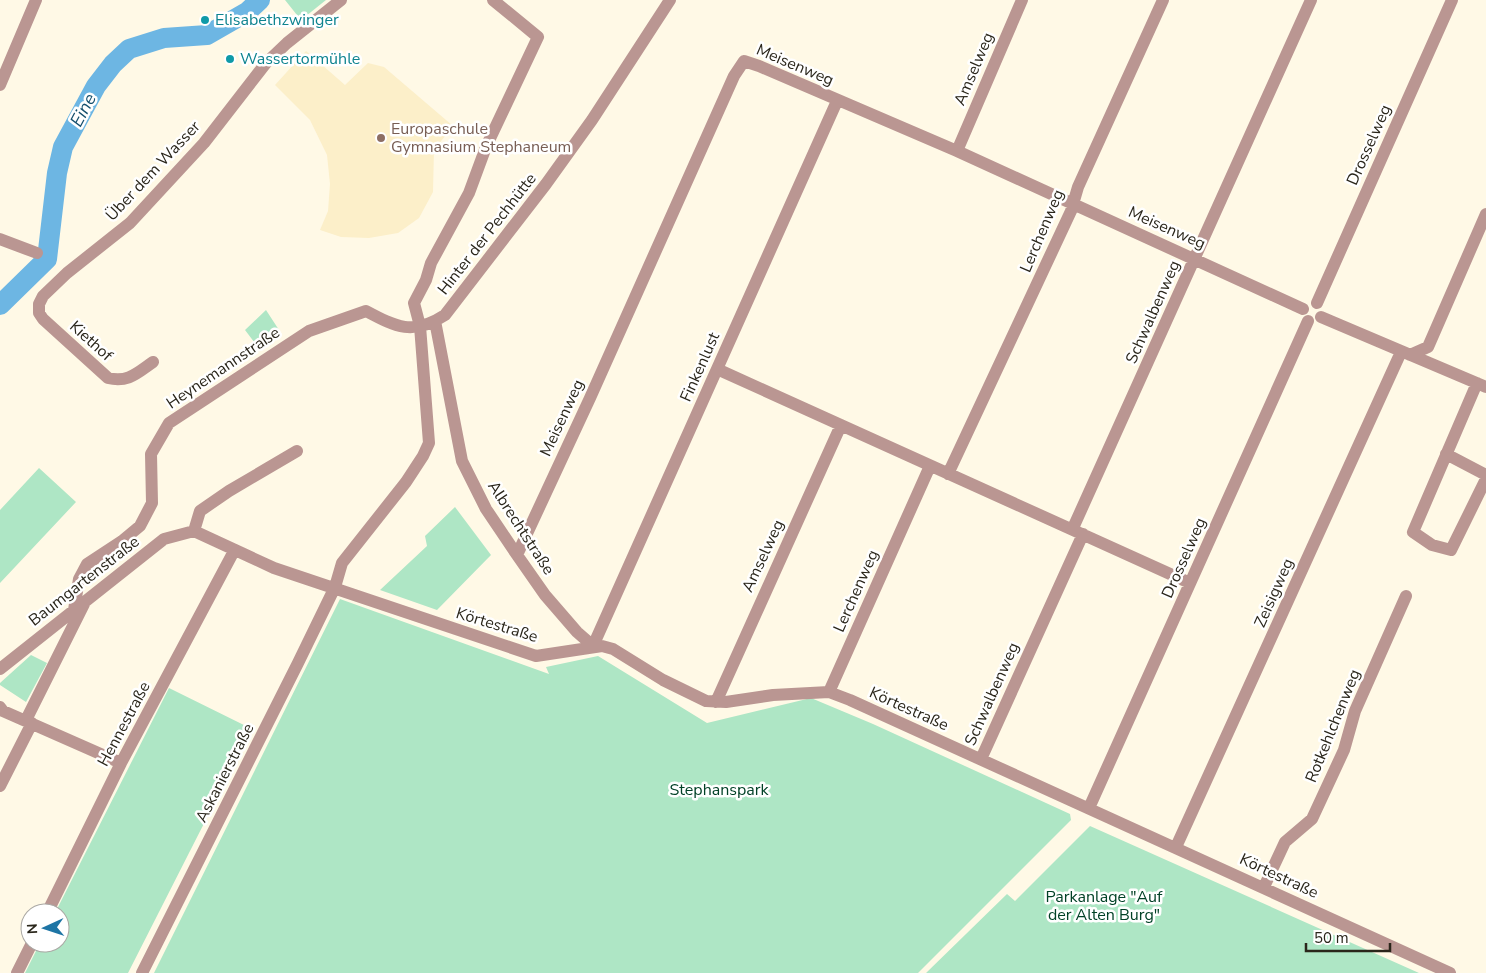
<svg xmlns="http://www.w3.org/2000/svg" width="1486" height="973" font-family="'Nunito Sans',sans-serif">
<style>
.built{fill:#fcefc9}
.green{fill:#aee6c5}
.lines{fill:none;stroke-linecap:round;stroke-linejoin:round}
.river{stroke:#6db6e3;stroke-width:20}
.minor{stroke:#ba9692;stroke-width:12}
.culture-dot{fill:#0f9aa8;stroke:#fff;stroke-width:2}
.education-dot{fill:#8d6e63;stroke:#fff;stroke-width:2}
.labels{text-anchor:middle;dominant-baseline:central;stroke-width:5;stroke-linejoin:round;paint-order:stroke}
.culture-label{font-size:16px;fill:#0d838f;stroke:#fff;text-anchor:start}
.street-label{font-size:16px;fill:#2a261b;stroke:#fff}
.education-label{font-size:16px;fill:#785e54;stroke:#fff;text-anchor:start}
.park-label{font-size:16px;fill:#014126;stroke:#fff}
.water-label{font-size:18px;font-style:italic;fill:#16506e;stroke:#fff}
</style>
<rect width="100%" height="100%" fill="#fff9e6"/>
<path class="built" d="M 306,51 L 345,85 L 368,63 L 384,67 L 453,126 L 434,150 L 433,192 L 419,218 L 398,233 L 369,238 L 341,237 L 320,230 L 328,211 L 330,184 L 327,155 L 310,120 L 275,85 Z"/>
<path class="green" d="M 285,0 L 326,0 L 301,20 Z
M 266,310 L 279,330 L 258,347 L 245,330 Z
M 39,468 L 76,502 L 0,583 L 0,510 Z
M 455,507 L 491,555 L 437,610 L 380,590 L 427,546 L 425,536 Z
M 340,599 L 549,674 L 546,667 L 598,656 L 707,723 L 811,698 L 873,724 L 1070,814 L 1071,820 L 918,973 L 154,973 Z
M 31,655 L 47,663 L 26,702 L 0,685 L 0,683 Z
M 169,688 L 252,729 L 128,973 L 25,973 L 40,943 L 60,943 L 60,913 L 55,913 Z
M 1090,826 L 1419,973 L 926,973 L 1007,894 L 1015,901 Z"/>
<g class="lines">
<path class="river" d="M 0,305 L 47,259 L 57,173 L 63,147 L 96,86 L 113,64 L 129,49 L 164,38 L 207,35 L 247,12 L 260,0"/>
<path class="minor" d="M 0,85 L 36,0
M 957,151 L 1022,0
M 0,239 L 37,253
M 1317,303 L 1452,0
M 1321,317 L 1486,387
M 435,321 L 462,461 L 486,509 L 517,555 L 545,595 L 577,632 L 593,646 L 837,101
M 1410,355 L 1428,347 L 1486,214
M 153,362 C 137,373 128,383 108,378 L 43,319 L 39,313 L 39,304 L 43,296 L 67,273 L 130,223 L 204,143 L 266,63 L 287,43 L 341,0
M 717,369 L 1190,583
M 1477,383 L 1413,532 L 1432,545 L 1451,550 L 1486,479
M 1446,454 L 1486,475
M 948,474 L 1071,211 L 1078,187 L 1163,0
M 1073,528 L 1311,0
M 194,531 L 274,568 L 536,656 L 602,646 L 613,649 L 663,680 L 706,701 L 726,702 L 773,695 L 829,692 L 850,700 L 1450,973
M 194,531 L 200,511 L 229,491 L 297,451
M 517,555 L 590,398 L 734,76 L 744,61 L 759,66 L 957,151 L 1303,309
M 74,610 L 79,579 L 87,564 L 122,541 L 140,526 L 152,503 L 151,454 L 169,423 L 309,331 L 366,311 C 396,327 413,336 445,315 L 546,184 L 592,120 L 670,0
M 0,669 L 164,539 L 194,531
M 829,692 L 930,466
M 716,702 L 841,425
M 0,707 L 3,711 L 121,763
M 26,720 L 84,604
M 981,759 L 1083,534
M 0,786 L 32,723
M 1089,808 L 1308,321
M 1176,847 L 1401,352
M 1264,887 L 1285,842 L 1312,819 L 1344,750 L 1355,711 L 1406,596
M 47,913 L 121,763 L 234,551
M 17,973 L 32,943
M 142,973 L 298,663 L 335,587 L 342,563 L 406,482 L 423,456 L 429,443 L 420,326 L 414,303 L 426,280 L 431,263 L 469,193 L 486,147 L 538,37 L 493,0"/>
</g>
<g class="culture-dot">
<circle cx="205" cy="20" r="5"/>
<circle cx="230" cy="59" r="5"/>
</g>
<circle class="education-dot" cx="381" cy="138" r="5"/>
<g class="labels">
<g class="culture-label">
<text x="215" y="20">Elisabethzwinger</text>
<text x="240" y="59">Wassertormühle</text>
</g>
<g class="street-label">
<text transform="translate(795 65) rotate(23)">Meisenweg</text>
<text transform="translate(974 69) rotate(-67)">Amselweg</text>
<text transform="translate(1369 145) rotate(-66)">Drosselweg</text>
<text transform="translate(153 171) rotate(-47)">Über dem Wasser</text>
<text transform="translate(1167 228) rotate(24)">Meisenweg</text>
<text transform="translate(1042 231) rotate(-67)">Lerchenweg</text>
<text transform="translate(487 234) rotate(-52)">Hinter der Pechhütte</text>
<text transform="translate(1153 312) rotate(-66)">Schwalbenweg</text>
<text transform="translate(91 341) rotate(42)">Kiethof</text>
<text transform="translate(700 367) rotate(-66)">Finkenlust</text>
<text transform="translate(223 368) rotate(-34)">Heynemannstraße</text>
<text transform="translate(562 418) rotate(-65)">Meisenweg</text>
<text transform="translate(521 528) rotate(57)">Albrechtstraße</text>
<text transform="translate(763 556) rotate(-65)">Amselweg</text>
<text transform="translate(1184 558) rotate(-66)">Drosselweg</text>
<text transform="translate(84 581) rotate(-38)">Baumgartenstraße</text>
<text transform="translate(856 591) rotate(-66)">Lerchenweg</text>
<text transform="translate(1274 593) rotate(-66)">Zeisigweg</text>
<text transform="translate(497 625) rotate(17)">Körtestraße</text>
<text transform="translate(992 694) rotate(-66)">Schwalbenweg</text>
<text transform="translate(909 709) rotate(24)">Körtestraße</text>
<text transform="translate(124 724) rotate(-62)">Hennestraße</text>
<text transform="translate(1333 726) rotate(-68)">Rotkehlchenweg</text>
<text transform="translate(225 773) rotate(-63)">Askanierstraße</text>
<text transform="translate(1279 876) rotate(25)">Körtestraße</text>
</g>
<g class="education-label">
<text x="391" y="129">Europaschule<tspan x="391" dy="18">Gymnasium Stephaneum</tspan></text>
</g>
<g class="park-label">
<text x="719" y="790">Stephanspark</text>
<text x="1104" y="897">Parkanlage "Auf<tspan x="1104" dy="18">der Alten Burg"</tspan></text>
</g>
<g class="water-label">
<text transform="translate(83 110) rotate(-62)">Eine</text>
</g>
</g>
<g transform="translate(45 928) rotate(267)"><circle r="24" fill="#ffffff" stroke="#aaa8a4"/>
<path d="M0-4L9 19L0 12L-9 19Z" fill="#1e75a5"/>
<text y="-8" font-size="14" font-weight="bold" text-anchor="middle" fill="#2a261b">N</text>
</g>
<path d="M1306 943v8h84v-8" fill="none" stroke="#2a261b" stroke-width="2.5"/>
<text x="1314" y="943" font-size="15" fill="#2a261b" stroke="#ffffff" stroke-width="4" paint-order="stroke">50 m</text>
</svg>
